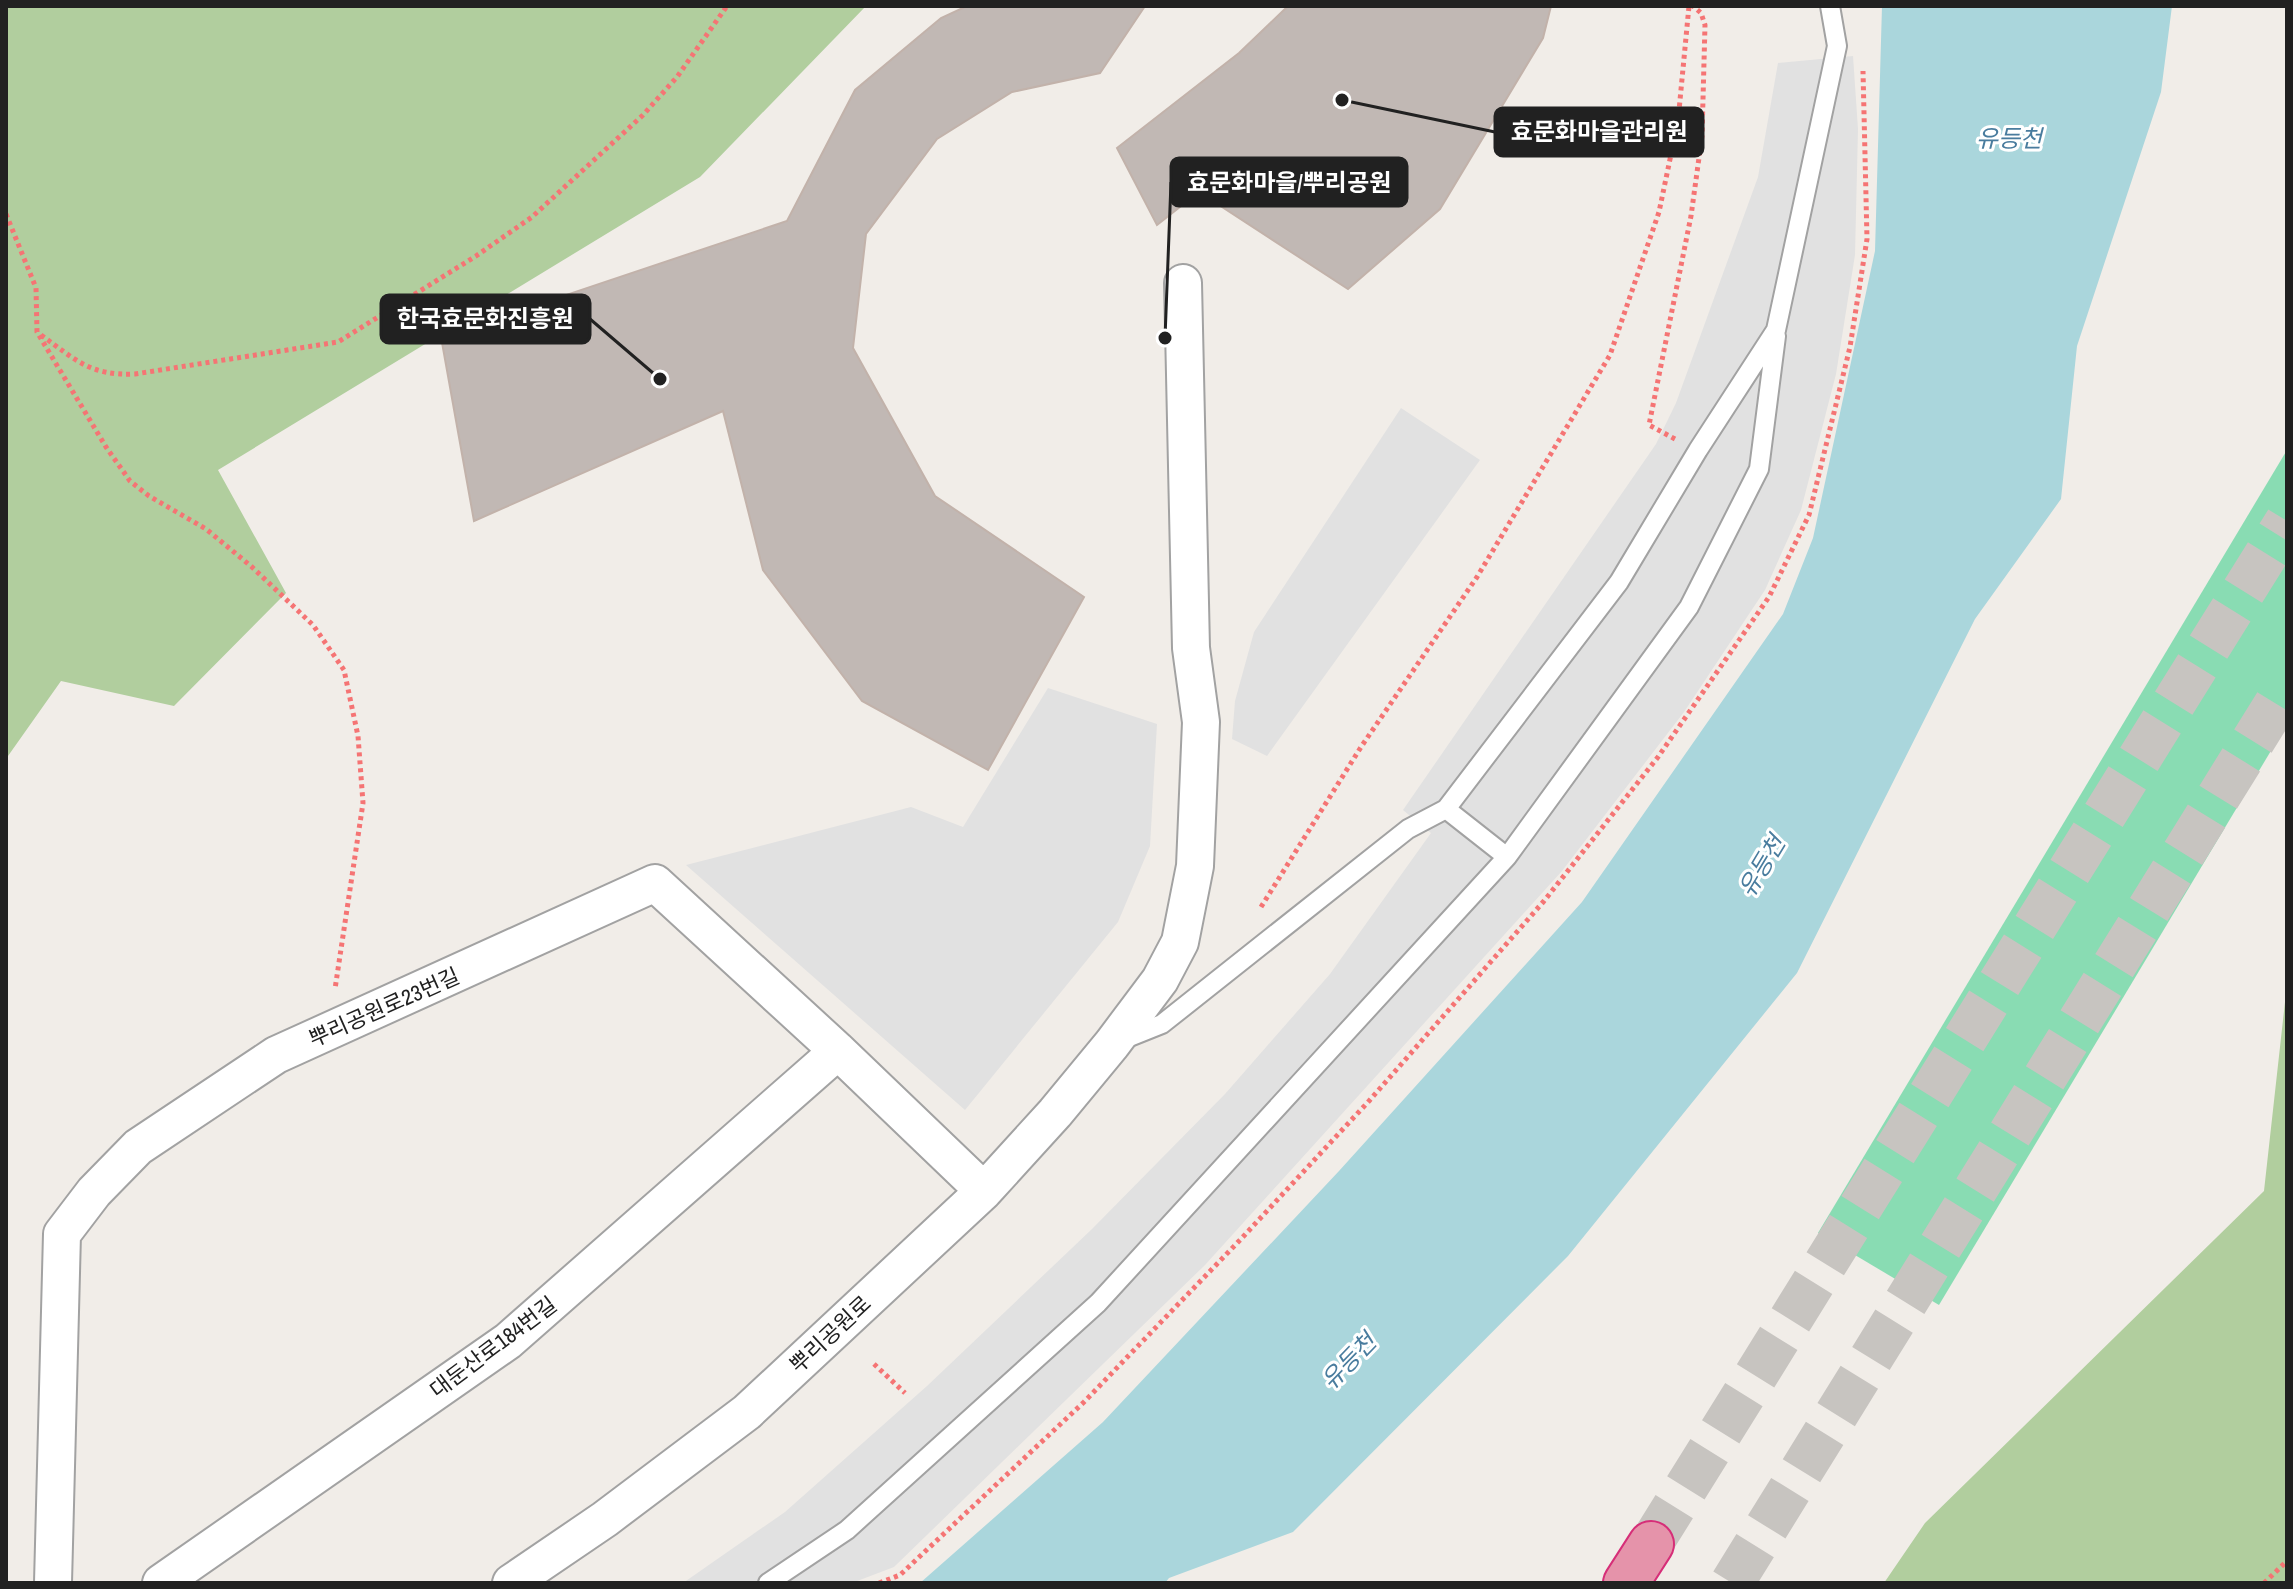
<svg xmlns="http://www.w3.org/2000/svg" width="2293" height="1589" font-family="'Archivo Narrow','Noto Sans KR',sans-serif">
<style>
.forest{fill:#b1ce9e}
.pitch{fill:#89dcb3}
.parking{fill:#e1e1e1}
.water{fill:#aad6dc}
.building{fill:#c1b8b4;stroke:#c2b2aa;stroke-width:2}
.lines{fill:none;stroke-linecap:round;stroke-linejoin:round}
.highway-tunnel{stroke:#c7c4c0;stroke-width:44;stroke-dasharray:44 22;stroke-linecap:butt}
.lane-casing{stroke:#a2a2a2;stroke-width:22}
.street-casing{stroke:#a2a2a2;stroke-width:40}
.highway-casing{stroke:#d62e78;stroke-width:48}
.path{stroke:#f57474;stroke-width:5;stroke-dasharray:4 4;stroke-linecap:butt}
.lane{stroke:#fff;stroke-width:18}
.street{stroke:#fff;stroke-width:36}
.highway{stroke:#e593aa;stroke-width:44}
.labels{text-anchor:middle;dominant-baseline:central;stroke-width:6;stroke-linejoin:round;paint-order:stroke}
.street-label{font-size:22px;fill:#212121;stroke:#fff}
.water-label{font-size:24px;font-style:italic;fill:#497c9e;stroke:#fff}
.leader{fill:none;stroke:#212121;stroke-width:3}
.callout-dot{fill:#212121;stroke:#fff;stroke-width:3}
.callout{fill:#212121;stroke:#212121;stroke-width:3}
.callout-label{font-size:24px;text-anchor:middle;font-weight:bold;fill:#fff}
</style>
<rect width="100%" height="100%" fill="#f1ede8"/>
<path class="forest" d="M 6,6 L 866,6 L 700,177 L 218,470 L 286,593 L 174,706 L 61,681 L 8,756 L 6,777 Z
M 2287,984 L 2287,1583 L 1884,1583 L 1925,1523 L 2264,1191 Z"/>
<path class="pitch" d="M 2287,450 L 2287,724 L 1939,1305 L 1818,1233 Z"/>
<path class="parking" d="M 1853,56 L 1858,129 L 1855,255 L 1836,374 L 1801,510 L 1765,590 L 1684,712 L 1562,871 L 1205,1265 L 894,1567 L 852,1583 L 683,1583 L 785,1512 L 927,1386 L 1092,1229 L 1225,1094 L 1330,974 L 1431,833 L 1403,810 L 1656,444 L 1676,403 L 1758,177 L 1778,63 Z
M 1401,408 L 1480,460 L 1267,756 L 1232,739 L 1235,701 L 1254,632 Z
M 1048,688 L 1157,724 L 1150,846 L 1118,922 L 965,1110 L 686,865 L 911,807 L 963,827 Z"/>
<path class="water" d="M 1882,6 L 2172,6 L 2161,92 L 2077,346 L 2061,499 L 1975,619 L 1797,973 L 1568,1256 L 1293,1532 L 1169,1578 L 1165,1583 L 920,1583 L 1103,1422 L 1339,1171 L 1582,902 L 1783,614 L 1813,538 L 1875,251 Z"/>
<path class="building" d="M 967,6 L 1145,6 L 1100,73 L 1012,92 L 937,139 L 866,234 L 853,348 L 935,496 L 1084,597 L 988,770 L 862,701 L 763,570 L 723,411 L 474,521 L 441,337 L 787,221 L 855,90 L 941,18 Z
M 1288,6 L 1551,6 L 1543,38 L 1440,209 L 1348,289 L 1199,192 L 1157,225 L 1117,148 L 1239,53 Z"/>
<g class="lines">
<path class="highway-tunnel" d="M 1651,1544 L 2287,521
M 1732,1583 L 2287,686"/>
<g class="lane-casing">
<path id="lane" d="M 1446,809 L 1619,582 L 1698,450 L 1776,330 L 1837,46 L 1830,6
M 1507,857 L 1689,607 L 1759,469 L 1776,336
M 768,1583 L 847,1530 L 1098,1303 L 1507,857 L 1446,809 L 1408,829 L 1162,1024 L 1122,1040"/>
</g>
<g class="street-casing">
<path id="street" d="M 53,1583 L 62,1234 L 94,1192 L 138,1147 L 276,1055 L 655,883 L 838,1051 L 984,1191
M 161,1583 L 508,1341 L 838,1051
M 511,1583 L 605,1519 L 747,1412 L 984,1191 L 1055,1113 L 1112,1044 L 1160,980 L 1180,942 L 1195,866 L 1201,722 L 1191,648 L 1183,283"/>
</g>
<g class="highway-casing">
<path id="highway" d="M 1626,1583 L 1651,1544"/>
</g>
<path class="path" d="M 6,214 L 36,288 L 37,332 L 106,447 L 130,481 L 149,496 L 206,529 L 252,567 L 313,625 L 344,670 L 358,736 L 363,803 L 335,989
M 41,335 C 76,360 90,376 135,374 L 338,342 L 476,256 L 532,217 L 643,115 L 677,77 L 727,6
M 1675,439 L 1649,425 L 1691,216 L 1702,136 L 1705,25 L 1701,13 L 1693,6
M 1261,907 L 1361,747 L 1477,577 L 1610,355 L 1659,212 L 1678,121 L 1689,6
M 874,1364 L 905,1393
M 879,1583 L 900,1575 L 1084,1402 L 1241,1239 L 1369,1101 L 1544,901 L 1658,757 L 1769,597 L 1809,515 L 1850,347 L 1867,239 L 1863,71
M 2264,1583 L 2287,1561"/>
<use href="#lane" class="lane"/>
<use href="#street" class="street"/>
<use href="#highway" class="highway"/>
</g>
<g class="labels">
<g class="street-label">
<text transform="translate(384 1007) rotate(-24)">뿌리공원로23번길</text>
<text transform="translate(830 1334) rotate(-43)">뿌리공원로</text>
<text transform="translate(493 1347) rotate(-37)">대둔산로184번길</text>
</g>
<g class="water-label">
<text x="2009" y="138">유등천</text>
<text transform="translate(1761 866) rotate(-59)">유등천</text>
<text transform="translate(1348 1361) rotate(-46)">유등천</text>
</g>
</g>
<path class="leader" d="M1342 100L1495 132M1165 338L1171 182M660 379L590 319"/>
<g class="callout-dot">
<circle cx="1342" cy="100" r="8"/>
<circle cx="1165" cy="338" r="8"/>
<circle cx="660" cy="379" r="8"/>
</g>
<g class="callout">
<rect x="1495" y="108" width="208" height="48" rx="8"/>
<rect x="1171" y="158" width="236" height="48" rx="8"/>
<rect x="381" y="295" width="209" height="48" rx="8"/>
</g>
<g class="callout-label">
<text x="1599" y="140">효문화마을관리원</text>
<text x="1289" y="191">효문화마을/뿌리공원</text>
<text x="485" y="327">한국효문화진흥원</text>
</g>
<rect width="2293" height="1589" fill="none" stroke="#212121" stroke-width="16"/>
</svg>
